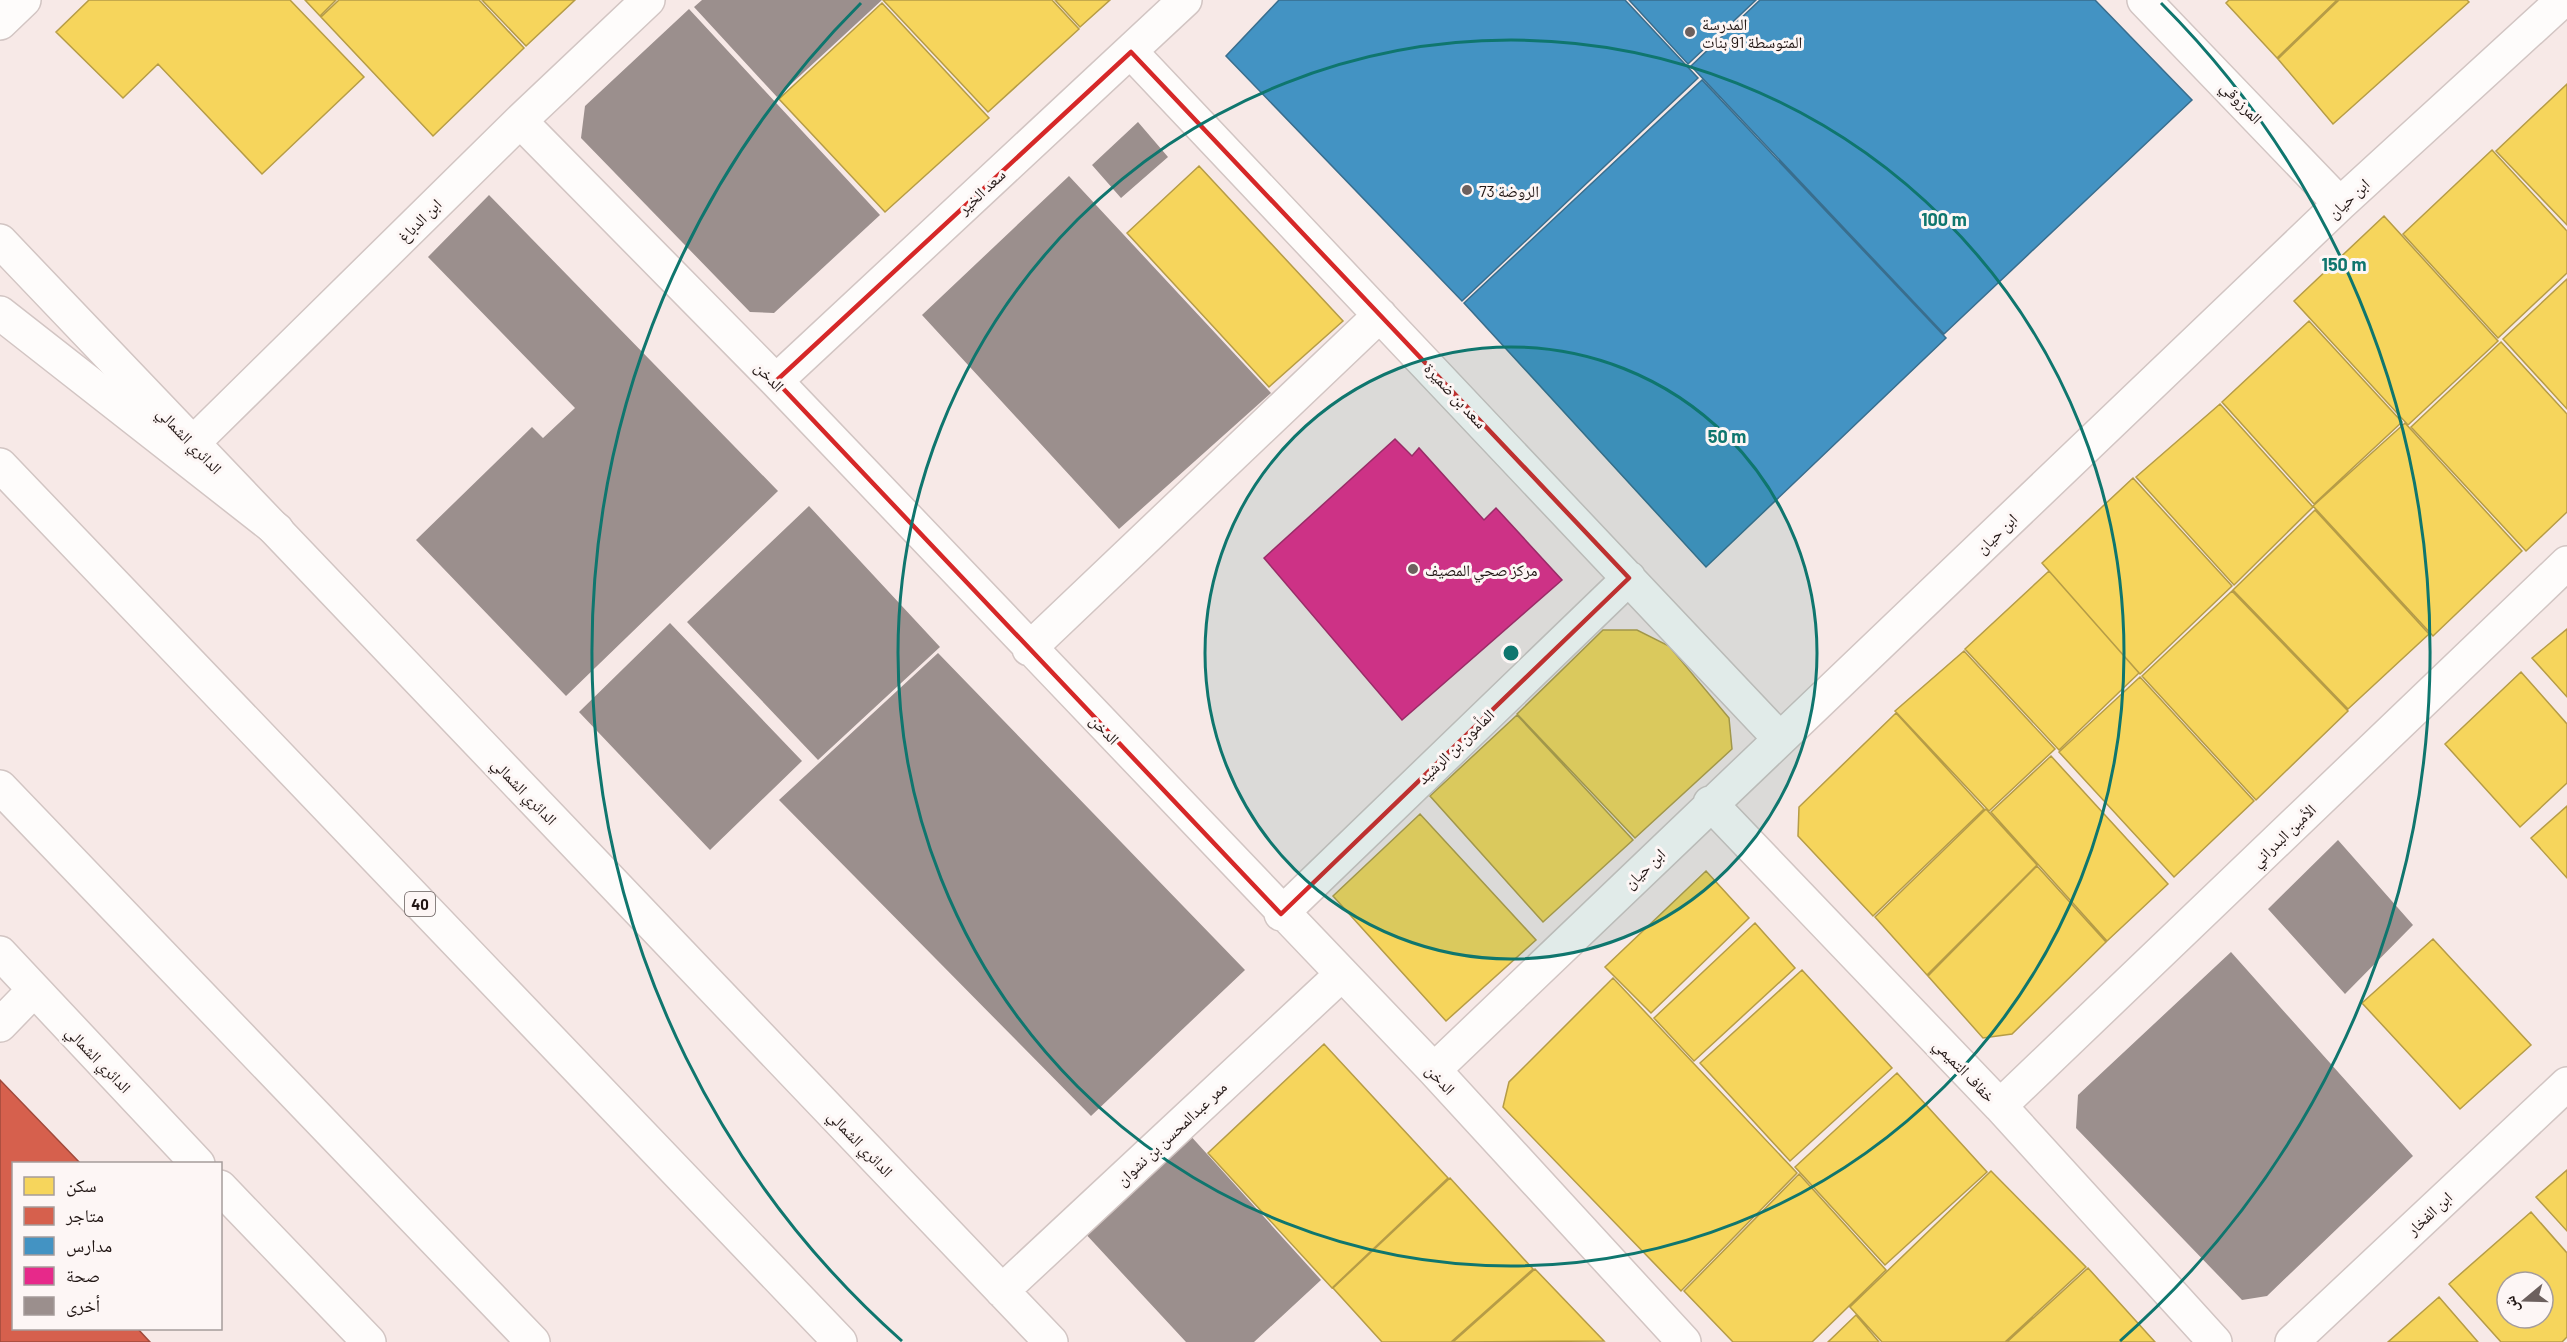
<svg xmlns="http://www.w3.org/2000/svg" width="2567" height="1342" font-family="Barlow,'Noto Naskh Arabic',sans-serif">
<style>
.homes{fill:#f6d55c;stroke:#b69c46;stroke-width:1.5;fill-rule:evenodd}
.shops{fill:#d6604d;stroke:#a04a3c;stroke-width:1.5}
.schools{fill:#4393c3;stroke:#396e8e;stroke-width:1.5}
.health{fill:#e7298a;stroke:#ac2367;stroke-width:1.5}
.building{fill:#9b8f8d}
.lines{fill:none;stroke-linecap:round;stroke-linejoin:round}
.minor-casing{stroke:#d2c5c3;stroke-width:36}
.highway-casing{stroke:#d2c5c3;stroke-width:36}
.minor{stroke:#fefcfb;stroke-width:33}
.highway{stroke:#fefcfb;stroke-width:33}
.marked{fill:none;stroke:#d62828;stroke-width:4.5;stroke-linejoin:round}
.ring{fill:none;stroke:#0f766e;stroke-width:3}
.poi-dot{fill:#6c605e;stroke:#fdf6f5;stroke-width:2}
.labels{text-anchor:middle;dominant-baseline:central;stroke-width:6;stroke-linejoin:round;paint-order:stroke}
.shield{fill:#fdf6f5;stroke:#635958;stroke-width:1.5}
.shield-label{font-size:15px;font-weight:bold;fill:#211614}
.poi-label{font-size:16px;fill:#211614;stroke:#fdf6f5;text-anchor:start}
.street-label{font-size:16px;fill:#211614;stroke:#fdf6f5}
.centre{fill:#0f766e;stroke:#fdf6f5;stroke-width:3}
.ring-label{font-size:18px;text-anchor:middle;font-weight:bold;fill:#0f766e;stroke:#fdf6f5;stroke-width:6;stroke-linejoin:round;paint-order:stroke}
</style>
<rect width="100%" height="100%" fill="#f7e9e7"/>
<path class="homes" d="M 89,0 L 290,0 L 364,77 L 262,174 L 158,64 L 123,98 L 56,32 Z
M 305,0 L 336,0 L 320,16 Z
M 339,0 L 479,0 L 524,48 L 433,136 L 321,17 Z
M 482,0 L 575,0 L 526,46 Z
M 883,0 L 1052,0 L 1079,29 L 988,112 Z
M 1055,0 L 1110,0 L 1080,27 Z
M 2229,0 L 2337,0 L 2277,58 L 2226,3 Z
M 2339,0 L 2467,0 L 2469,2 L 2333,124 L 2278,59 Z
M 882,3 L 989,118 L 885,212 L 779,99 Z
M 2567,84 L 2567,225 L 2496,151 Z
M 2492,150 L 2567,231 L 2567,273 L 2498,338 L 2403,234 Z
M 1199,166 L 1343,321 L 1269,387 L 1127,233 Z
M 2384,216 L 2498,341 L 2408,425 L 2294,301 Z
M 2567,279 L 2567,409 L 2503,339 Z
M 2309,321 L 2402,422 L 2314,504 L 2222,402 Z
M 2501,342 L 2567,414 L 2567,512 L 2526,551 L 2411,427 Z
M 2220,404 L 2313,507 L 2234,585 L 2136,477 Z
M 2405,423 L 2522,551 L 2433,636 L 2313,506 Z
M 2133,478 L 2232,586 L 2140,674 L 2042,563 Z
M 2315,510 L 2429,634 L 2348,709 L 2233,590 Z
M 2049,571 L 2139,673 L 2059,750 L 1965,649 Z
M 2232,591 L 2348,711 L 2256,800 L 2142,676 Z
M 2567,629 L 2567,697 L 2532,658 Z
M 1603,630 L 1637,630 L 1669,646 L 1729,718 L 1732,749 L 1635,838 L 1517,714 Z
M 1964,651 L 2055,749 L 1989,811 L 1895,711 Z
M 2521,672 L 2567,724 L 2567,783 L 2520,827 L 2445,744 Z
M 2140,677 L 2254,801 L 2174,877 L 2059,752 Z
M 1896,713 L 1984,809 L 1873,916 L 1798,836 L 1799,807 Z
M 1517,715 L 1633,840 L 1543,922 L 1430,796 Z
M 2051,756 L 2168,884 L 2107,941 L 1991,812 Z
M 2567,806 L 2567,878 L 2531,838 Z
M 1986,809 L 2037,865 L 1927,975 L 1875,917 Z
M 1420,814 L 1536,940 L 1446,1021 L 1333,896 Z
M 2037,866 L 2106,942 L 2012,1034 L 1983,1038 L 1928,976 Z
M 1706,871 L 1749,918 L 1651,1013 L 1605,967 Z
M 1755,923 L 1795,968 L 1694,1061 L 1654,1018 Z
M 2433,939 L 2531,1045 L 2460,1109 L 2362,1003 Z
M 1802,970 L 1892,1068 L 1790,1161 L 1700,1063 Z
M 1613,978 L 1797,1173 L 1681,1291 L 1503,1107 L 1509,1082 Z
M 1324,1044 L 1448,1178 L 1332,1288 L 1208,1153 Z
M 1897,1073 L 1987,1172 L 1885,1265 L 1795,1167 Z
M 2567,1170 L 2567,1231 L 2536,1197 Z
M 1991,1171 L 2086,1267 L 2005,1342 L 1882,1342 L 1850,1307 Z
M 1799,1174 L 1886,1270 L 1812,1342 L 1733,1342 L 1684,1291 Z
M 1450,1178 L 1533,1269 L 1451,1342 L 1382,1342 L 1333,1288 Z
M 2531,1212 L 2567,1253 L 2567,1337 L 2562,1342 L 2501,1342 L 2449,1284 ZM 2507,1282 L 2543,1282 L 2543,1318 L 2507,1318 Z
M 2088,1268 L 2155,1342 L 2007,1342 Z
M 1535,1269 L 1604,1341 L 1453,1342 Z
M 2439,1297 L 2478,1342 L 2388,1342 Z
M 1856,1315 L 1879,1342 L 1828,1342 Z"/>
<path class="shops" d="M 0,1080 L 81,1164 L 14,1164 L 14,1328 L 137,1328 L 150,1342 L 0,1342 Z"/>
<path class="schools" d="M 1279,0 L 1625,0 L 1698,78 L 1462,301 L 1226,56 Z
M 1629,0 L 1756,0 L 1688,64 Z
M 1760,0 L 2095,0 L 2192,100 L 1944,334 L 1691,66 Z
M 1702,80 L 1946,338 L 1706,567 L 1464,303 Z"/>
<path class="health" d="M 1395,439 L 1412,456 L 1419,448 L 1484,520 L 1496,508 L 1562,580 L 1402,720 L 1264,558 Z"/>
<path class="building" d="M 702,0 L 882,0 L 777,97 L 694,7 Z
M 689,9 L 880,215 L 774,313 L 750,312 L 581,138 L 585,106 Z
M 1138,122 L 1168,157 L 1121,198 L 1092,165 Z
M 1069,176 L 1271,393 L 1119,529 L 922,315 Z
M 489,195 L 778,491 L 566,696 L 416,540 L 532,427 L 543,438 L 575,408 L 428,257 Z
M 809,506 L 940,647 L 818,760 L 687,622 Z
M 670,623 L 802,761 L 710,850 L 579,712 Z
M 938,653 L 1245,970 L 1091,1116 L 779,800 Z
M 2338,840 L 2413,925 L 2345,994 L 2268,909 Z
M 2231,952 L 2413,1156 L 2267,1296 L 2242,1300 L 2076,1128 L 2078,1095 Z
M 1188,1133 L 1321,1280 L 1254,1342 L 1186,1342 L 1082,1230 Z"/>
<g class="lines">
<g class="minor-casing">
<path id="minor" d="M 2144,0 L 2340,204
M 0,23 L 24,0
M 1131,52 L 1780,739
M 520,121 L 776,381 L 1434,1070 L 1684,1342
M 0,241 L 1051,1342
M 776,381 L 1185,0
M 193,443 L 520,121 L 648,0
M 1029,649 L 1380,315
M 1710,803 L 2000,1106 L 2215,1342
M 1281,914 L 1629,578
M 0,953 L 198,1164
M 0,1025 L 33,991
M 1434,1070 L 2340,204 L 2563,0
M 2000,1106 L 2567,563
M 220,1187 L 369,1342
M 1002,1291 L 1341,975
M 2292,1342 L 2567,1084"/>
</g>
<g class="highway-casing">
<path id="highway" d="M 0,313 L 277,530
M 0,465 L 840,1342
M 0,787 L 533,1342"/>
</g>
<use href="#minor" class="minor"/>
<use href="#highway" class="highway"/>
</g>
<path class="marked" d="M 1131,52 L 1629,578 L 1281,914 L 776,381 Z"/>
<circle cx="1511" cy="653" r="306" fill="#0f766e" fill-opacity=".12"/>
<g class="ring">
<circle cx="1511" cy="653" r="306"/>
<circle cx="1511" cy="653" r="613"/>
<path d="M902 1341A919 919 0 0 1 861 3M2161 3A919 919 0 0 1 2120 1341"/>
</g>
<g class="poi-dot">
<circle cx="1690" cy="32" r="6"/>
<circle cx="1467" cy="190" r="6"/>
<circle cx="1413" cy="569" r="6"/>
</g>
<g class="labels">
<rect class="shield" x="405" y="892" width="30" height="24" rx="4.5"/>
<g class="shield-label">
<text x="420" y="904">40</text>
</g>
<g class="poi-label">
<text x="1702" y="23">المدرسة<tspan x="1702" dy="18">المتوسطة 91 بنات</tspan></text>
<text x="1479" y="190">الروضة 73</text>
<text x="1425" y="569">مركز صحي المصيف</text>
</g>
<g class="street-label">
<text transform="translate(2242 102) rotate(46)">المرزوقي</text>
<text transform="translate(981 191) rotate(-43)">سعد الخير</text>
<text transform="translate(2348 198) rotate(-43)">ابن حيان</text>
<text transform="translate(419 220) rotate(-45)">ابن الدباغ</text>
<text transform="translate(770 376) rotate(46)">الدخن</text>
<text transform="translate(1456 395) rotate(47)">سعد بن ضميرة</text>
<text transform="translate(190 440) rotate(46)">الدائري الشمالي</text>
<text transform="translate(1996 533) rotate(-44)">ابن حيان</text>
<text transform="translate(1105 729) rotate(46)">الدخن</text>
<text transform="translate(1455 746) rotate(-44)">المأمون بن الرشيد</text>
<text transform="translate(525 791) rotate(46)">الدائري الشمالي</text>
<text transform="translate(2283 835) rotate(-44)">الأمين البدراني</text>
<text transform="translate(1644 868) rotate(-44)">ابن حيان</text>
<text transform="translate(99 1059) rotate(46)">الدائري الشمالي</text>
<text transform="translate(1965 1070) rotate(46)">خفاف التميمي</text>
<text transform="translate(1441 1079) rotate(47)">الدخن</text>
<text transform="translate(1171 1133) rotate(-43)">ممر عبدالمحسن بن نشوان</text>
<text transform="translate(861 1143) rotate(46)">الدائري الشمالي</text>
<text transform="translate(2429 1213) rotate(-43)">ابن الفخار</text>
</g>
</g>
<circle cx="1511" cy="653" r="9" class="centre"/>
<g class="ring-label">
<text x="1944" y="226">100 m</text>
<text x="2344" y="271">150 m</text>
<text x="1727" y="443">50 m</text>
</g>
<rect x="12" y="1162" width="210" height="168" fill="#fdf6f5" stroke="#a59c9b" stroke-width="1.5"/>
<rect x="24" y="1177" width="30" height="18" fill="#f6d55c" stroke="#a59c9b" stroke-width="1.5"/>
<text x="66" y="1192" font-size="18" fill="#211614">سكن</text>
<rect x="24" y="1207" width="30" height="18" fill="#d6604d" stroke="#a59c9b" stroke-width="1.5"/>
<text x="66" y="1222" font-size="18" fill="#211614">متاجر</text>
<rect x="24" y="1237" width="30" height="18" fill="#4393c3" stroke="#a59c9b" stroke-width="1.5"/>
<text x="66" y="1252" font-size="18" fill="#211614">مدارس</text>
<rect x="24" y="1267" width="30" height="18" fill="#e7298a" stroke="#a59c9b" stroke-width="1.5"/>
<text x="66" y="1282" font-size="18" fill="#211614">صحة</text>
<rect x="24" y="1297" width="30" height="18" fill="#9b8f8d" stroke="#a59c9b" stroke-width="1.5"/>
<text x="66" y="1312" font-size="18" fill="#211614">أخرى</text>
<g transform="translate(2525 1300) rotate(251)"><circle r="28" fill="#fdf6f5" stroke="#a59c9b" stroke-width="1.5"/>
<path d="M0-4.5L10 22L0 15L-10 22Z" fill="#6c605e"/>
<text y="-9" font-size="16" font-weight="bold" text-anchor="middle" fill="#211614">ش</text>
</g>
</svg>
